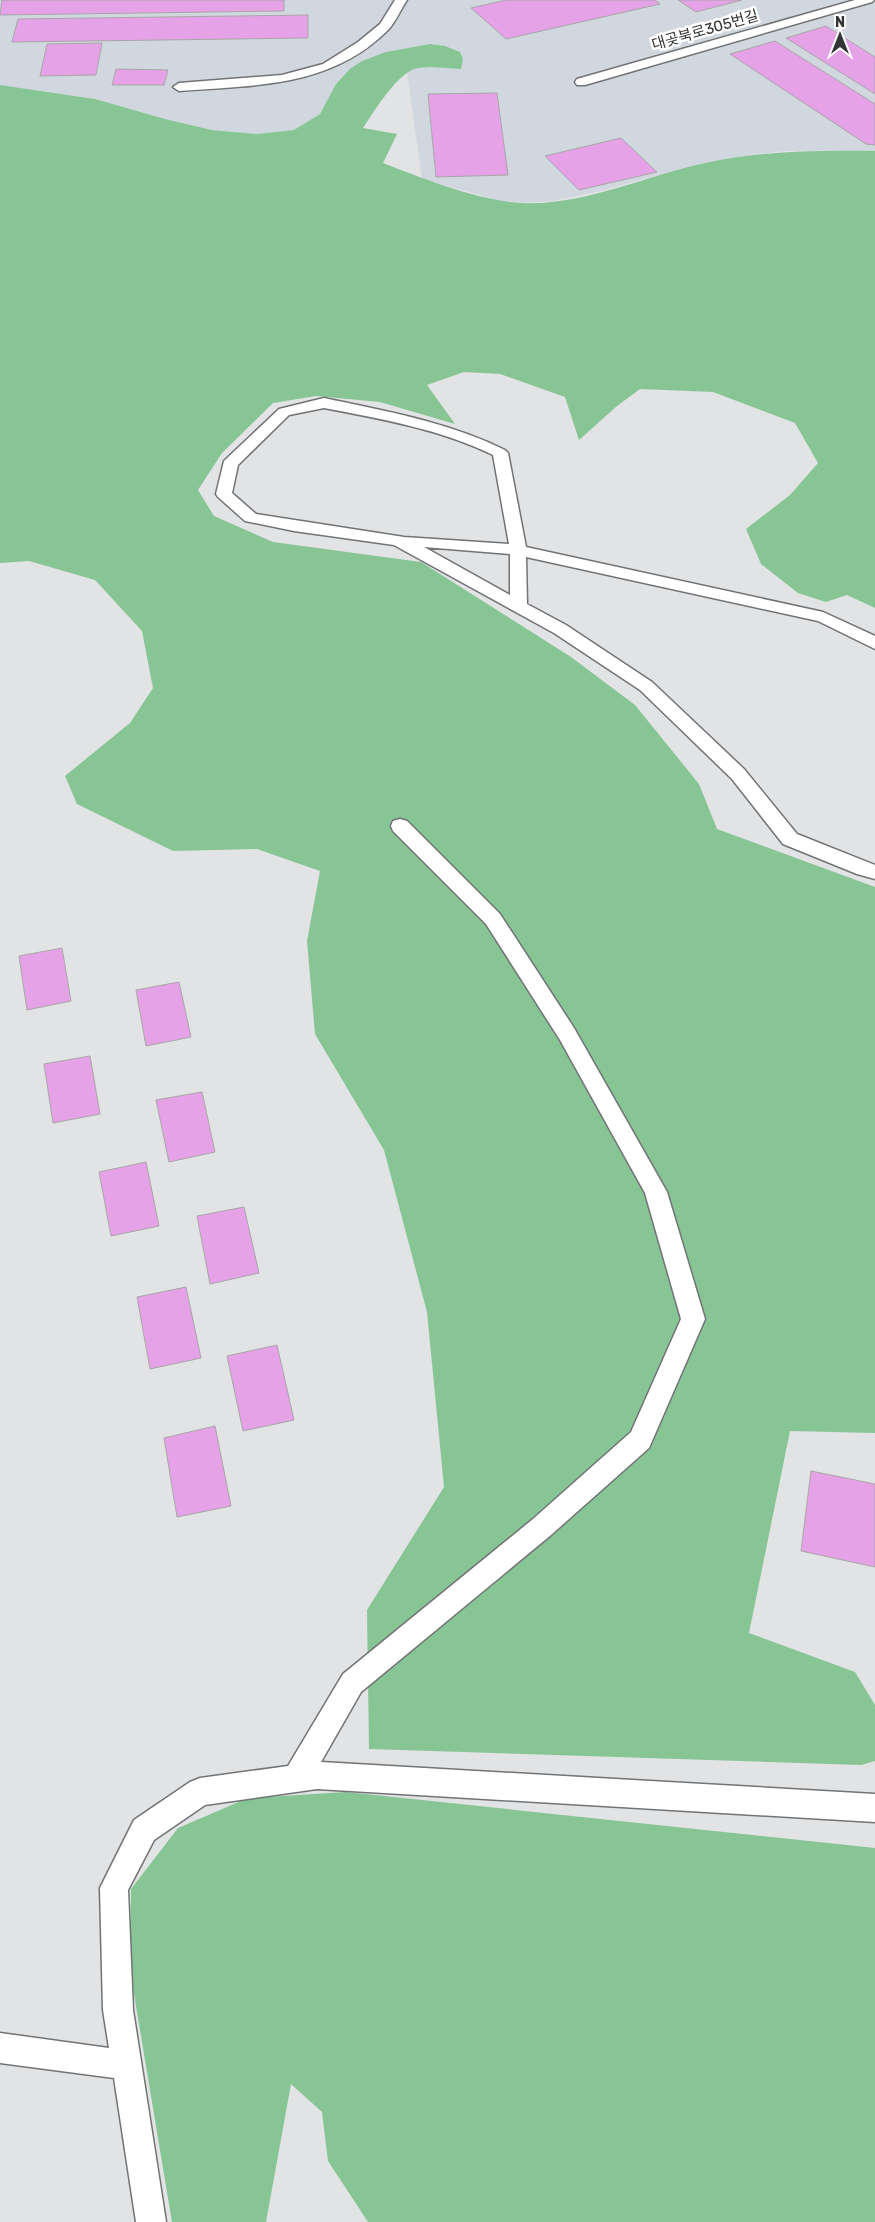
<svg xmlns="http://www.w3.org/2000/svg" width="875" height="2222" font-family="Rubik,'Noto Sans KR',sans-serif">
<style>
.built{fill:#d0d7df}
.green{fill:#87c595}
.building{fill:#e5a2e6;stroke:#a8a6a8}
.lines{fill:none;stroke-linecap:round;stroke-linejoin:round}
.service-casing{stroke:#717375;stroke-width:3}
.service{fill:#fff;fill-rule:evenodd}
.labels{text-anchor:middle;dominant-baseline:central;stroke-width:5;stroke-linejoin:round;paint-order:stroke}
.far-street-label{font-size:15px;fill:#333435;stroke:#fff}
</style>
<rect width="100%" height="100%" fill="#e1e3e5"/>
<path class="built" d="M 0,0 L 875,0 L 875,151 L 785,151 L 750,155 L 704,163 L 596,192 L 553,201 L 522,203 L 498,200 L 422,179 L 407,72 L 416,68 L 433,68 L 460,52 L 445,46 L 430,44 L 386,52 L 336,84 L 320,114 L 294,130 L 257,134 L 212,130 L 165,119 L 95,99 L 0,85 Z"/>
<path class="green" d="M 430,44 L 445,46 L 460,52 L 463,59 L 461,69 C 447,68 432,66 418,68 C 398,71 374,112 363,128 L 397,134 L 383,163 C 424,179 477,200 521,203 C 583,206 645,176 705,163 C 762,151 817,150 875,151 L 875,608 L 847,595 L 826,602 L 798,593 L 761,564 L 746,529 L 790,495 L 818,463 L 795,423 L 713,392 L 640,389 L 617,406 L 579,440 L 565,397 L 500,374 L 464,372 L 427,385 L 455,424 L 380,402 L 316,396 L 273,403 L 222,453 L 198,490 L 214,516 L 273,542 L 421,562 L 571,657 L 635,705 L 699,784 L 717,829 L 875,887 L 875,1433 L 790,1431 L 749,1633 L 855,1672 L 875,1705 L 875,1761 L 861,1765 L 369,1749 L 367,1610 L 444,1487 L 427,1312 L 384,1150 L 315,1034 L 307,941 L 320,871 L 257,849 L 173,851 L 77,804 L 65,776 L 130,723 L 153,688 L 142,631 L 95,580 L 29,561 L 0,563 L 0,85 L 95,99 L 165,119 L 212,130 L 257,134 L 294,130 L 320,114 L 336,84 L 350,69 L 362,61 L 386,52 Z
M 346,1792 L 875,1848 L 875,2222 L 368,2222 L 328,2161 L 322,2112 L 291,2084 L 266,2222 L 172,2222 L 130,1970 L 131,1889 L 178,1828 L 248,1798 Z"/>
<path class="building" d="M 2,0 L 284,0 L 284,11 L 0,15 Z
M 506,0 L 655,0 L 660,4 L 506,39 L 471,8 Z
M 678,0 L 742,0 L 696,12 Z
M 308,15 L 308,38 L 12,42 L 18,19 Z
M 826,26 L 875,57 L 875,94 L 786,38 Z
M 775,41 L 875,104 L 875,145 L 866,144 L 730,54 Z
M 102,43 L 96,75 L 40,76 L 47,44 Z
M 116,69 L 168,70 L 164,85 L 112,85 Z
M 497,93 L 508,175 L 436,177 L 428,94 Z
M 621,138 L 657,172 L 579,190 L 545,156 Z
M 62,948 L 71,1001 L 27,1010 L 19,956 Z
M 179,982 L 191,1037 L 146,1046 L 136,990 Z
M 90,1056 L 100,1114 L 53,1123 L 44,1064 Z
M 202,1092 L 215,1152 L 169,1162 L 156,1100 Z
M 146,1162 L 159,1226 L 111,1236 L 99,1172 Z
M 244,1207 L 259,1273 L 210,1284 L 197,1216 Z
M 186,1287 L 201,1358 L 150,1369 L 137,1297 Z
M 277,1345 L 294,1420 L 243,1431 L 227,1356 Z
M 215,1426 L 231,1506 L 177,1517 L 164,1438 Z
M 811,1471 L 875,1484 L 875,1567 L 801,1551 Z"/>
<g class="lines">
<g class="service-casing">
<path id="service" d="M 395,0 L 407,0 C 401,9 396,21 389,29 C 331,88 255,85 179,91 L 173,87 L 179,83 L 282,75 L 323,64 L 358,42 L 380,24 Z
M 855,0 L 874,0 L 872,2 L 585,85 L 577,85 L 575,82 L 577,79 Z
M 324,398 C 385,411 449,422 505,450 L 508,453 L 526,547 L 823,612 L 875,636 L 875,649 L 818,621 L 526,557 L 527,604 L 566,625 L 652,682 L 744,769 L 797,834 L 875,865 L 875,879 L 857,874 L 783,844 L 732,779 L 640,690 L 554,633 L 394,545 L 294,531 L 245,521 L 218,497 L 216,494 L 224,461 L 279,409 ZM 324,408 C 381,419 440,429 493,455 L 509,544 L 404,537 L 256,514 L 232,493 L 238,465 L 289,415 ZM 424,547 L 510,554 L 510,595 Z
M 400,819 L 407,821 L 500,914 L 574,1028 L 667,1192 L 705,1319 L 649,1448 L 551,1535 L 361,1692 L 321,1762 L 875,1794 L 875,1822 L 317,1789 L 205,1805 L 154,1840 L 128,1890 L 133,2010 L 166,2222 L 136,2222 L 114,2078 L 0,2063 L 0,2033 L 109,2048 L 103,2010 L 100,1888 L 134,1820 L 190,1782 L 200,1778 L 288,1766 L 343,1674 L 533,1519 L 631,1432 L 681,1319 L 645,1193 L 560,1040 L 486,924 L 393,831 L 391,826 L 393,821 Z"/>
</g>
<use href="#service" class="service"/>
</g>
<g class="labels">
<g class="far-street-label">
<text transform="translate(705 30) rotate(-16)">대곶북로305번길</text>
</g>
</g>
<g transform="translate(840 35)" stroke="#ffffff" stroke-width="4" paint-order="stroke">
<path d="M0-4L9 19L0 12L-9 19Z" fill="#333435"/>
<text y="-8" font-size="14" font-weight="bold" text-anchor="middle" fill="#333435">N</text>
</g>
</svg>
